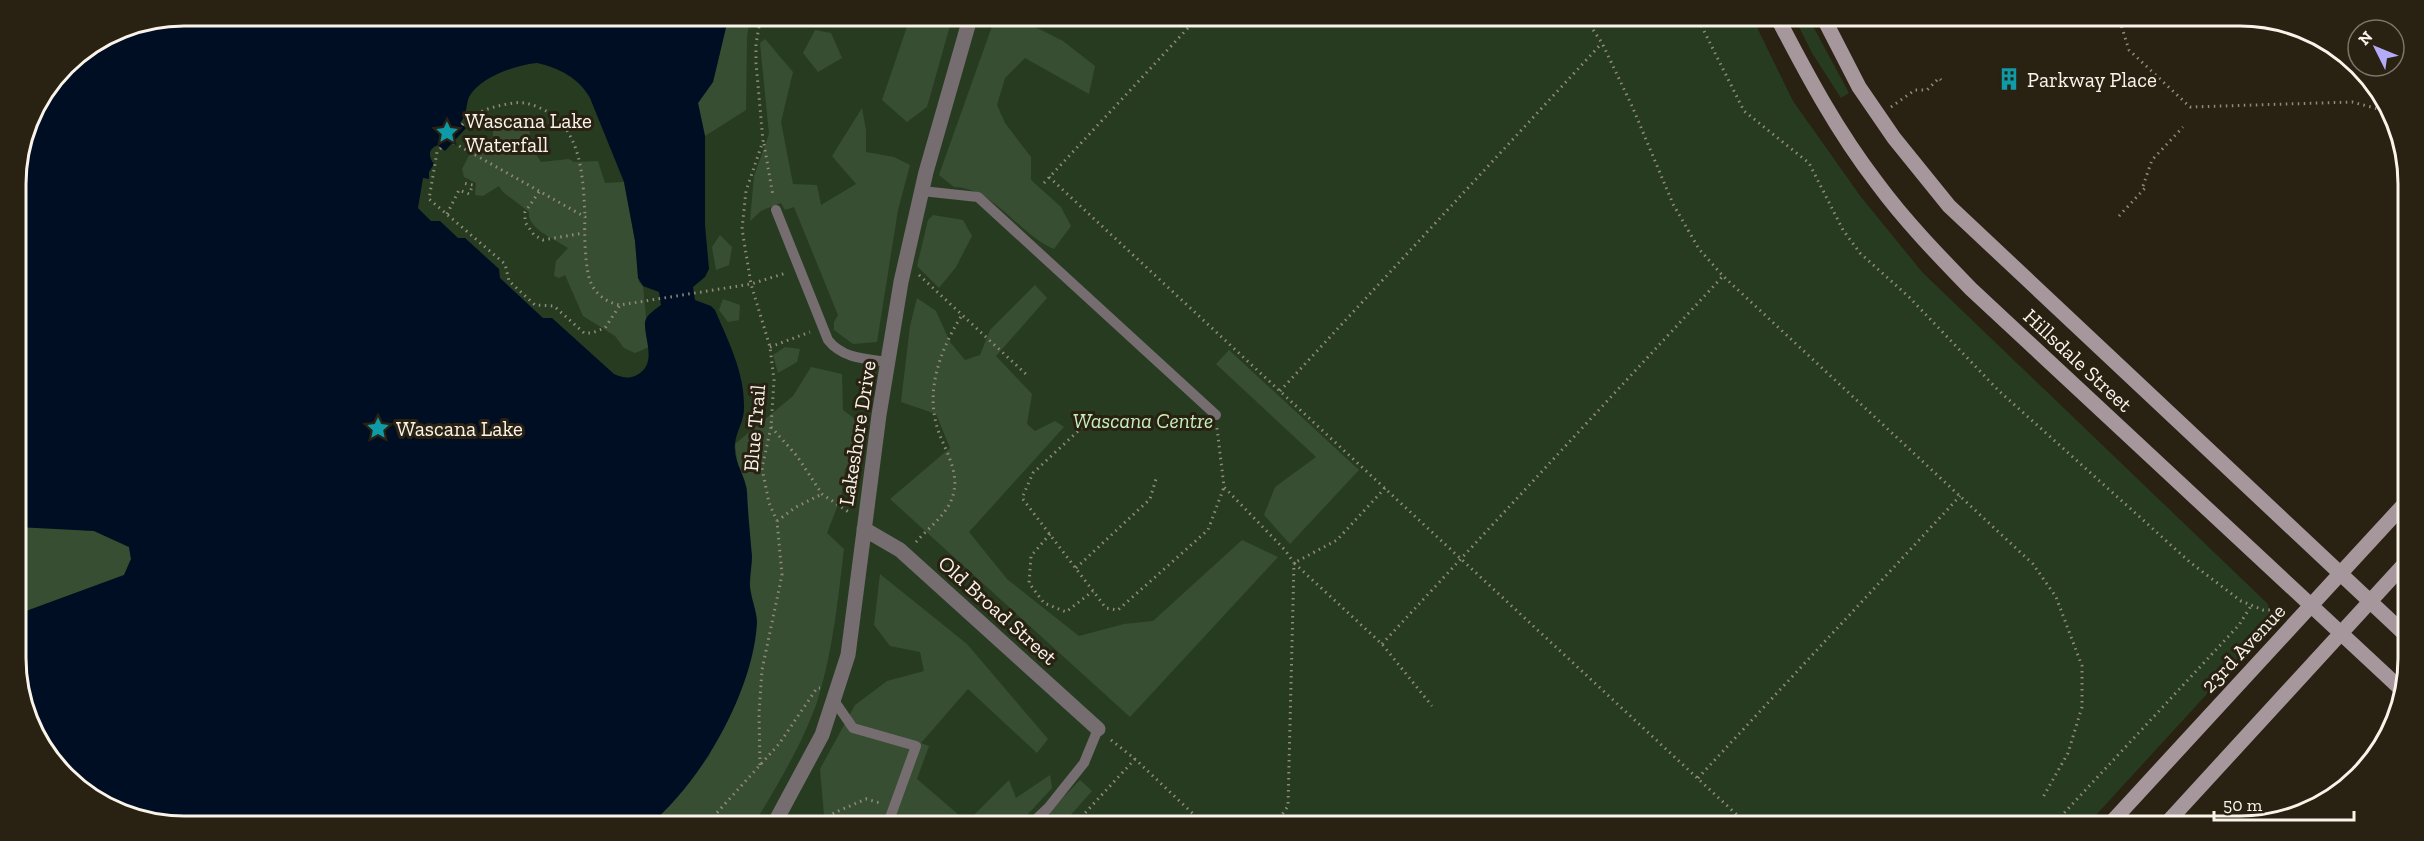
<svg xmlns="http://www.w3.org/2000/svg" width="2424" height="841" font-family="'Zilla Slab',serif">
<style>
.green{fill:#273b21}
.forest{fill:#384e32}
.water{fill:#000e23;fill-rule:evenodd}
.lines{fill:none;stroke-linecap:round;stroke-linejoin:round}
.path{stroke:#918a7e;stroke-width:3;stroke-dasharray:1.5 4.5;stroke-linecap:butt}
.lane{stroke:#766d70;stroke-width:10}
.street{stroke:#766d70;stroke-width:15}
.secondary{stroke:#a6979c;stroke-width:15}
.labels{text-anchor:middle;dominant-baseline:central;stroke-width:6;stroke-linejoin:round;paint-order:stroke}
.poi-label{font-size:21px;fill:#f9f3ea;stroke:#292112;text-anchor:start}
.street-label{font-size:21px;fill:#f9f3ea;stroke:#292112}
.park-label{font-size:21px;font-style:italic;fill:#c7f0bc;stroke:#292112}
.rim{fill:none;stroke:#f9f3ea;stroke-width:3}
</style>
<rect width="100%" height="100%" fill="#292112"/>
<path class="green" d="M 184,15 L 1751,15 L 1793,101 L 1861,197 L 1923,273 L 2268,604 L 2271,624 L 2086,826 L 184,826 L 130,817 L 57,769 L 18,690 L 15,172 L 33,109 L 72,57 L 119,28 Z
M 1793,15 L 1807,15 L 1849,93 L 1841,98 L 1812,53 Z"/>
<path class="forest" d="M 729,15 L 750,15 L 747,37 L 746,110 L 705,136 L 698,103 L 713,82 Z
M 911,15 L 953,15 L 927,107 L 907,122 L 882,100 Z
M 996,15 L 1023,15 L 1023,21 L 1063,41 L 1095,66 L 1089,94 L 1025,58 L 1005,78 L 997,105 L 1005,123 L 1031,157 L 1031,180 L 1061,207 L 1071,226 L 1054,249 C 1020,235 992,187 954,187 L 939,175 Z
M 815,30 L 831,33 L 842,58 L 818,72 L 803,53 Z
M 765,39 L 793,72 L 781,122 L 793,184 L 817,185 L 821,205 L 856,184 L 832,156 L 862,108 L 866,130 L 866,152 L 894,157 L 910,165 L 898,210 L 877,342 L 853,344 L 834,330 L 834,322 L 838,315 L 794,207 L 785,210 L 781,203 L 761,211 L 750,221 L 754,176 L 769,134 L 760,43 Z
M 528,116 C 529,133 531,147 541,162 L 569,159 L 574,162 L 598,161 L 605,183 L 624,182 L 635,241 L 639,282 L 643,286 L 649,347 L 635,353 L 624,348 L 615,336 L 583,316 L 565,275 L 559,278 L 554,276 L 556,261 L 568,248 C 555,239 527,229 529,212 L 503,192 L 499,186 L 483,196 L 475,195 L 476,183 L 464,177 L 462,169 L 477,140 L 489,142 L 493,140 L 493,118 Z
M 933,215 L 963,220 L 972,236 L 956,267 L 939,288 L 917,266 L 928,220 Z
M 720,235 L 732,247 L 729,265 L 716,270 L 712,247 Z
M 1035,285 L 1047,298 L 996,356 L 1032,394 L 1027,424 L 1035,431 L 1055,421 L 1064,427 L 969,532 L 1007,579 L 1079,636 L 1124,624 L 1153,621 L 1242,540 L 1278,557 L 1130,717 L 890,499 L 950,448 L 936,414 L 901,402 L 910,326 L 917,298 L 936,311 L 950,342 L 965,360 L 980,355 L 990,330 Z
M 723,299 L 740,305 L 739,320 L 728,322 L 719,310 Z
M 785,347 L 800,349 L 797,362 L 778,373 L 773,355 Z
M 1229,350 L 1359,470 L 1290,544 L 1264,515 L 1275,487 L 1316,457 L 1216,364 Z
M 811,367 L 842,374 L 843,410 L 863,425 L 857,461 L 845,469 L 841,497 L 827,533 L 844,549 C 838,599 833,650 818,699 C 803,744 777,785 753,826 L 648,826 L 661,815 L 709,756 L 757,621 L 750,587 L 752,558 L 747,523 L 747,489 L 738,468 L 735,444 L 793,396 Z
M 41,527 L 94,531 L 129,547 L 131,559 L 124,575 L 18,614 L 17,528 Z
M 880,574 L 967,644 L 1048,739 L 1037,753 L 968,689 L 921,743 L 929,746 L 917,779 L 967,822 L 1009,780 L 1016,798 L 1050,775 L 1052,788 L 1017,826 L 825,826 L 820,769 L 855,705 L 887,681 L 924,671 L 920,652 L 890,646 L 874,625 Z
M 1080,780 L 1092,791 L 1061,826 L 1035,826 Z"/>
<path class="water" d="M 184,15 L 729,15 L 713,82 L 698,103 L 705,136 L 705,225 L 709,269 L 705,277 L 693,287 L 695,300 L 711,306 L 715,310 C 729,343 745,373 744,409 C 744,421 736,432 735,444 C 733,462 746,476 747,492 C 748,514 750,534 752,556 C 752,566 749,577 750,587 C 751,599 757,611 757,623 C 753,692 701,783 648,826 L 184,826 L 130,817 L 57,769 L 18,690 L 18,614 L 124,575 L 131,559 L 129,547 L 94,531 L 17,527 L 15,172 L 33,109 L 72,57 L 119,28 ZM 537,63 C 559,68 579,78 590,98 L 624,182 L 635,241 L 638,278 L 643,286 L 659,292 L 661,305 C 656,309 646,315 645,322 C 644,340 658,363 637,375 C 628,379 623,378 614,374 L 552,318 L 543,318 L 500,278 L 499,269 L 465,238 L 458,238 L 440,221 L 431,221 L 418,208 L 423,178 L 429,179 L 429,172 L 434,164 C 428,156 428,149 438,145 L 445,151 L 466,128 L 460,123 C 467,116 466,104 469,97 C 480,77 516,65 537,63 Z"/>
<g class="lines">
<path class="path" d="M 1583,15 L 1602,43 L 1632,106 L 1673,204 L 1699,249 L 1723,276 L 2033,564 L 2056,597 L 2082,666 L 2082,707 L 2068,753 L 2042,799
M 1696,15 L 1744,111 L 1809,163 L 1843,230 L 1860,253 L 1909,297 L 1998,390 L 2191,563 L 2241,601 L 2263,610 L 2276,610
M 2118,15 L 2129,50 L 2190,107 L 2352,102 L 2382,110
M 1891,107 L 1915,90 L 1927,90 L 1939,78 L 1941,80
M 462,125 C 474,112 491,107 508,104 C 520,101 529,103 540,108 C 582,126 583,177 585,217
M 454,143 L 585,217 C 584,231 585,271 591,283 C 596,295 608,303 620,305 L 751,284 L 786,273
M 764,144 L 773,196
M 441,148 L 437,152 L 429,199 L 505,264 L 509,281 L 535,305 L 554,306 L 584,333 L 592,333 L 605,328 L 620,305
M 1049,177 L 1749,826
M 1044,183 L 1200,15
M 2143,186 L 2152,160 L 2183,127
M 539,192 L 525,212 L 525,222 L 534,235 L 543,240 L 584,233
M 447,214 L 459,190 L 469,194 L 473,185 L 462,183
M 2119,216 L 2145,188
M 919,275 L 1028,376
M 770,347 L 810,332
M 1280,391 L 1602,43
M 1091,419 L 1033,473 L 1022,498 L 1106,608 L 1118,610 L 1208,530 L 1224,487
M 771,427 L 797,456 L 822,494 L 850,513
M 1217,428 L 1224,487 L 1285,550 L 1294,563 L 1288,806 L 1274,826
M 1385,488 L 1337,540 L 1294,563 L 1382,644 L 1432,706
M 777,521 L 796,507 L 822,494
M 1050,534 L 1031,556 L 1029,583 L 1044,603 L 1066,612 L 1093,591
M 916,542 C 930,526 950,513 954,491 C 958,471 946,451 939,433 C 924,392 940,350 962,315
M 1076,568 L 1150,499 L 1156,479
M 1382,644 L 1723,276
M 1111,740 L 1135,759 L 1206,826
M 760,765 L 759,713 L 762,670 L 782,575 L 777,521 L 769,503 L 762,468 L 771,427 L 774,380 L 770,347 L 751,284 L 742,229 L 746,191 L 763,141 L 756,63 L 756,44 L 761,15
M 1698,778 L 1960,496
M 705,826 L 779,744 L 817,688 L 820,688
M 812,826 L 836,812 L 866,799 L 880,803
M 1073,826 L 1135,759
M 2052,826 L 2239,625 L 2251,606"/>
<path class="lane" d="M 922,191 L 978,197 L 1216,415
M 776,210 L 828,340 C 843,359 866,359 889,362
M 833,699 L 853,728 L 916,746 L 887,826
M 1029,826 L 1048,808 L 1084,763 L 1098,729"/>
<path class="street" d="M 864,529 L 900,550 L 1098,729
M 773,826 L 822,735 L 848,655 L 879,415 L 901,282 L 926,172 L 971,15"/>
<path class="secondary" d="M 1776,15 C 1806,73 1837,131 1877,183 C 1905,221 1938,255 1971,289 L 2403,691
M 1822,15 L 1859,87 L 1894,138 L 1949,206 L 2409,638
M 2108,826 L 2409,499
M 2164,826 L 2409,559"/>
</g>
<defs>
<g id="building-bare" transform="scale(1.8)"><path d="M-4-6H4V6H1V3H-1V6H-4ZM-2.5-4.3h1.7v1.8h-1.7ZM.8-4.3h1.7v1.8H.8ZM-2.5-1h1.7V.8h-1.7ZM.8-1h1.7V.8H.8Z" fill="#0f9aa8" stroke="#292112" stroke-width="2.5" paint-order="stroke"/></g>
<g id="sight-bare" transform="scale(1.8)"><path d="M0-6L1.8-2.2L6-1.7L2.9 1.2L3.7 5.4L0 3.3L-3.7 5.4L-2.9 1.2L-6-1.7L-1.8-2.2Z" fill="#0f9aa8" stroke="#292112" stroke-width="2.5" paint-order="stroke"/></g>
</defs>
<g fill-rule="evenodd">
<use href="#building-bare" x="2009" y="79"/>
<use href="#sight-bare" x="447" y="132"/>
<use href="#sight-bare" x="378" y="428"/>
</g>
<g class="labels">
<g class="poi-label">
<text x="2027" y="79">Parkway Place</text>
<text x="465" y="120">Wascana Lake<tspan x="465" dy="24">Waterfall</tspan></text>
<text x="396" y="428">Wascana Lake</text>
</g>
<g class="street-label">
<text transform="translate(2078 360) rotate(43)">Hillsdale Street</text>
<text transform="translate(754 428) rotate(-85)">Blue Trail</text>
<text transform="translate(857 433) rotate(-81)">Lakeshore Drive</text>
<text transform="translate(998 610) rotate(42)">Old Broad Street</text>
<text transform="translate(2243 648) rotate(-47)">23rd Avenue</text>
</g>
<g class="park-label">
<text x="1143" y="420">Wascana Centre</text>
</g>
</g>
<path d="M0 0H2424V841H0ZM184 26H2240A158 158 0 0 1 2398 184V658A158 158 0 0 1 2240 816H184A158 158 0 0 1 26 658V184A158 158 0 0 1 184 26Z" fill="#292112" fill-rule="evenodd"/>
<path class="rim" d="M184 26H2240A158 158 0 0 1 2398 184V658A158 158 0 0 1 2240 816H184A158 158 0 0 1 26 658V184A158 158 0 0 1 184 26Z"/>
<g transform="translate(2376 48) rotate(313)"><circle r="28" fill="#292112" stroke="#7c7568" stroke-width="1.5"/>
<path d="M0-4.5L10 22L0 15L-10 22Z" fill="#b4acf9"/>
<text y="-9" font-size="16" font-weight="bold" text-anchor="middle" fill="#f9f3ea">N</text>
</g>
<path d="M2214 811v9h140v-9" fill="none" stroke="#f9f3ea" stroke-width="3"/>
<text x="2223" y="811" font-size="18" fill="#f9f3ea" stroke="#292112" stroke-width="4.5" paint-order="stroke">50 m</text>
</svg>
